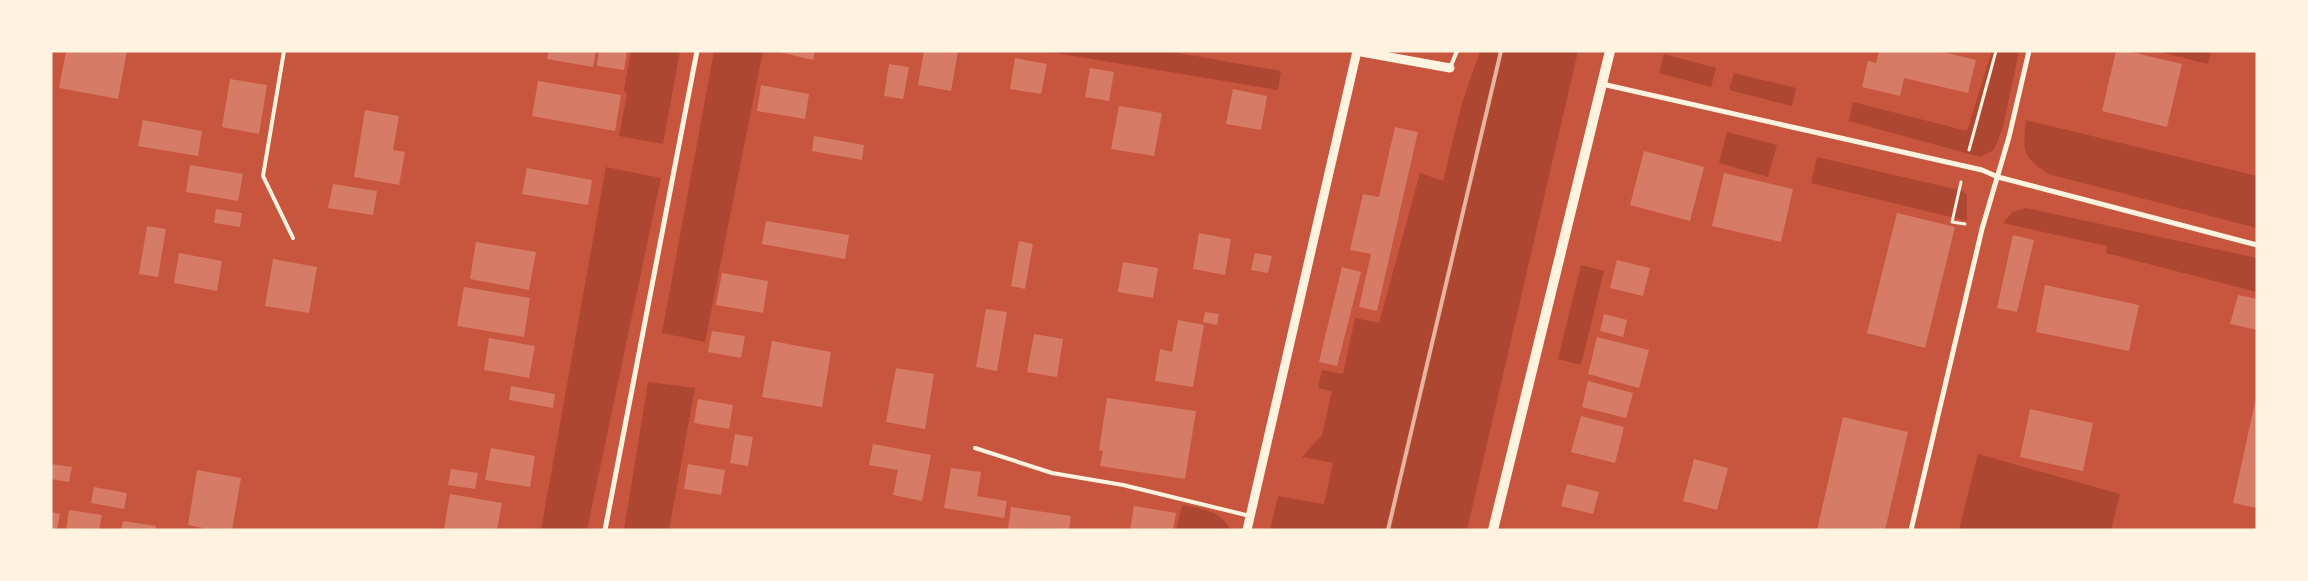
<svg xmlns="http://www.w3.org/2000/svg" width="2308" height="581" font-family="'Work Sans',sans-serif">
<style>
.green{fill:#ae4732}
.building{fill:#d67c66}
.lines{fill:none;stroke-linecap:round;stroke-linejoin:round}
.path{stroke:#fff3e0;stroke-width:3}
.service{stroke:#fff3e0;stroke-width:4}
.minor{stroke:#fff3e0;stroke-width:5}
.tertiary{stroke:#fff3e0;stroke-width:9}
.secondary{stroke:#fff3e0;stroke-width:10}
.rail{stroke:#e9b49f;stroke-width:4}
</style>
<rect width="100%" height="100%" fill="#c8553d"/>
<path class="green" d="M 631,51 L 680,51 L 663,144 L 619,136 L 627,94 L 624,90 Z
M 714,51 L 763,51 L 705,342 L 662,333 Z
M 1044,51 L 1167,51 L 1281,71 L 1278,90 Z
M 1480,51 L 1578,51 L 1467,530 L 1270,530 L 1278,496 L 1324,504 L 1333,463 L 1302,457 L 1322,435 L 1332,391 L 1318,388 L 1322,370 L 1343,374 L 1355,318 L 1379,323 L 1420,173 L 1443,181 L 1462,103 Z
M 1992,51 L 2019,51 L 2003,127 L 1994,150 L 1980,157 L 1849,121 L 1853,102 L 1967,131 Z
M 2156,51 L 2211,51 L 2208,64 Z
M 1664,54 L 1716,68 L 1711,87 L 1659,73 Z
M 1734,73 L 1796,88 L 1792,106 L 1729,90 Z
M 2026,120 L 2257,176 L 2257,228 L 2048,174 C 2021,155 2023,152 2026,120 Z
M 1727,132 L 1777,145 L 1768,177 L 1719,163 Z
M 1817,157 L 1963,191 L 1967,195 L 1967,221 L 1811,183 Z
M 606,167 L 661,178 L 587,530 L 541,530 Z
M 2026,208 L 2257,258 L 2257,292 L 2106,253 L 2107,246 L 2003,223 L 2012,212 Z
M 1581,265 L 1604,271 L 1581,365 L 1558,359 Z
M 648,382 L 695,388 L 669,530 L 624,530 Z
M 1978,454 L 2120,494 L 2111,530 L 1959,530 Z
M 1182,505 C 1200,508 1223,511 1230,530 L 1176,530 Z"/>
<path class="building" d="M 66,51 L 127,51 L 118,99 L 59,88 Z
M 549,51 L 596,51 L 593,67 L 547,59 Z
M 599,51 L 627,51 L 624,70 L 597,66 Z
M 774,51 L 815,51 L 813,60 Z
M 924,51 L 958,51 L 951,91 L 918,85 Z
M 1879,51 L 1940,51 L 1976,60 L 1968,93 L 1904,78 L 1900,96 L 1862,87 L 1868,61 L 1876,63 Z
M 2116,51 L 2127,51 L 2182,64 L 2167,127 L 2102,111 Z
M 1015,58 L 1047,64 L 1041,94 L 1010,89 Z
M 889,64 L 909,67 L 903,99 L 884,96 Z
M 1090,68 L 1114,72 L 1109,101 L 1085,97 Z
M 230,79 L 267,85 L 259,134 L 222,127 Z
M 538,81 L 621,95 L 615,131 L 532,116 Z
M 761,85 L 809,94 L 805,119 L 757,111 Z
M 1233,89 L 1267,96 L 1261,130 L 1226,124 Z
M 1119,106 L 1162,113 L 1154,156 L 1111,149 Z
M 365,110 L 399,116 L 393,150 L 405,152 L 399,185 L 354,177 Z
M 143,120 L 202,131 L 198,156 L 138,146 Z
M 1395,127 L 1418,132 L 1377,311 L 1359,307 L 1371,254 L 1350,250 L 1363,194 L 1379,197 Z
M 814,136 L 864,145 L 862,160 L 812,151 Z
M 1644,151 L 1704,167 L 1690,221 L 1630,205 Z
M 190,165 L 243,174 L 238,201 L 186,192 Z
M 527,168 L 592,180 L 588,205 L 522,194 Z
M 1724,173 L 1793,189 L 1781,242 L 1712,226 Z
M 333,184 L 377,191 L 373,215 L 328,208 Z
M 216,209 L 242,213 L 240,227 L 214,223 Z
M 1897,213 L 1955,227 L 1925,348 L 1867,333 Z
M 766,221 L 849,235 L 845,259 L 762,244 Z
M 147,226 L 166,229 L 158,277 L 139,274 Z
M 1199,233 L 1231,239 L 1225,275 L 1193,269 Z
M 2013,235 L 2034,240 L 2017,312 L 1997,308 Z
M 1019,241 L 1033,244 L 1025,289 L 1011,286 Z
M 476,242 L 536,252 L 529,290 L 470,279 Z
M 179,253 L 222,261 L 217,291 L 174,283 Z
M 1255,253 L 1272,256 L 1268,273 L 1251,270 Z
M 273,259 L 317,267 L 309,313 L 265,306 Z
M 1617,260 L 1650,268 L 1643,296 L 1610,288 Z
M 1123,262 L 1158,268 L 1153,298 L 1118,292 Z
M 1342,267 L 1361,272 L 1337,366 L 1319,362 Z
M 722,273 L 768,281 L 763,313 L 716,305 Z
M 2045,285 L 2139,305 L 2129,351 L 2036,332 Z
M 464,287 L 530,298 L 524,337 L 457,326 Z
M 2238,295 L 2257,299 L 2257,330 L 2230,324 Z
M 986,309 L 1007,312 L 997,371 L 976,367 Z
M 1205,312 L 1219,314 L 1217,325 L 1203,322 Z
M 1604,314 L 1627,320 L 1623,337 L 1600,331 Z
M 1178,320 L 1204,325 L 1193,387 L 1155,381 L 1160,349 L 1172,352 Z
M 712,331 L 745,336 L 741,358 L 708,352 Z
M 1034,334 L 1063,339 L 1057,377 L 1027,372 Z
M 1597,337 L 1649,350 L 1639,388 L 1588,374 Z
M 489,338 L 535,346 L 529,378 L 484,370 Z
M 772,341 L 831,352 L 822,407 L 762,397 Z
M 896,368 L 934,374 L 925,429 L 886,422 Z
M 1588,381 L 1633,393 L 1626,418 L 1582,407 Z
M 511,386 L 555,394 L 553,408 L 509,400 Z
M 1107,398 L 1196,411 L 1185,479 L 1100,466 L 1103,451 L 1099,450 Z
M 2256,398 L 2257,398 L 2257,508 L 2233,503 Z
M 698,399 L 733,405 L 729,429 L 694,423 Z
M 2030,409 L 2093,423 L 2083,471 L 2020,457 Z
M 1581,416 L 1624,427 L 1615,463 L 1571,452 Z
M 1843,417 L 1908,432 L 1885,530 L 1817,530 Z
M 735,434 L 753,437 L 748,466 L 730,463 Z
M 873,444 L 931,455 L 922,501 L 893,495 L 898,470 L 869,465 Z
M 491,448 L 535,456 L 530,487 L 485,480 Z
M 1694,459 L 1728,468 L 1717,510 L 1683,501 Z
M 51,464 L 72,467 L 69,482 L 51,479 Z
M 688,464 L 725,470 L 721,495 L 684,489 Z
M 951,468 L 981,472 L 977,496 L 1007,501 L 1004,518 L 944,508 Z
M 451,469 L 478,473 L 475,489 L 448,485 Z
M 197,470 L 241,478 L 232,530 L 213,530 L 188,525 Z
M 1567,484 L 1599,492 L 1593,514 L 1561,506 Z
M 94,487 L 127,493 L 124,509 L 91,503 Z
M 450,494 L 502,503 L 497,530 L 444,530 Z
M 1134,506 L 1176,513 L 1173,530 L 1130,530 Z
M 1011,507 L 1071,516 L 1069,530 L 1008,530 Z
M 69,510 L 102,515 L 99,530 L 66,530 Z
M 51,512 L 60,514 L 57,530 L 51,530 Z
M 123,521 L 156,526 L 155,530 L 121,530 Z"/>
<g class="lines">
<path class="path" d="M 1969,150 L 1996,51
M 1961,182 L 1952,222 L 1965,224"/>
<path class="service" d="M 284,51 L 263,176 L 293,238
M 1450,68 L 1457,51
M 975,448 L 1052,473 L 1123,485 L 1250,516"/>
<path class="minor" d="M 1602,84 L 1982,170 L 1998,177 L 2257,245
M 605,530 L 697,51
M 1911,530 L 1982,229 L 2009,137 L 2029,51"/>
<path class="tertiary" d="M 1356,51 L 1450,68
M 1247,530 L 1357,51"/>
<path class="secondary" d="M 1493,530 L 1610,51"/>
<path class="rail" d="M 1388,530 L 1501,51"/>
</g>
<rect width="2308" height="581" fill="none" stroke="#fff3e0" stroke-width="105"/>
</svg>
